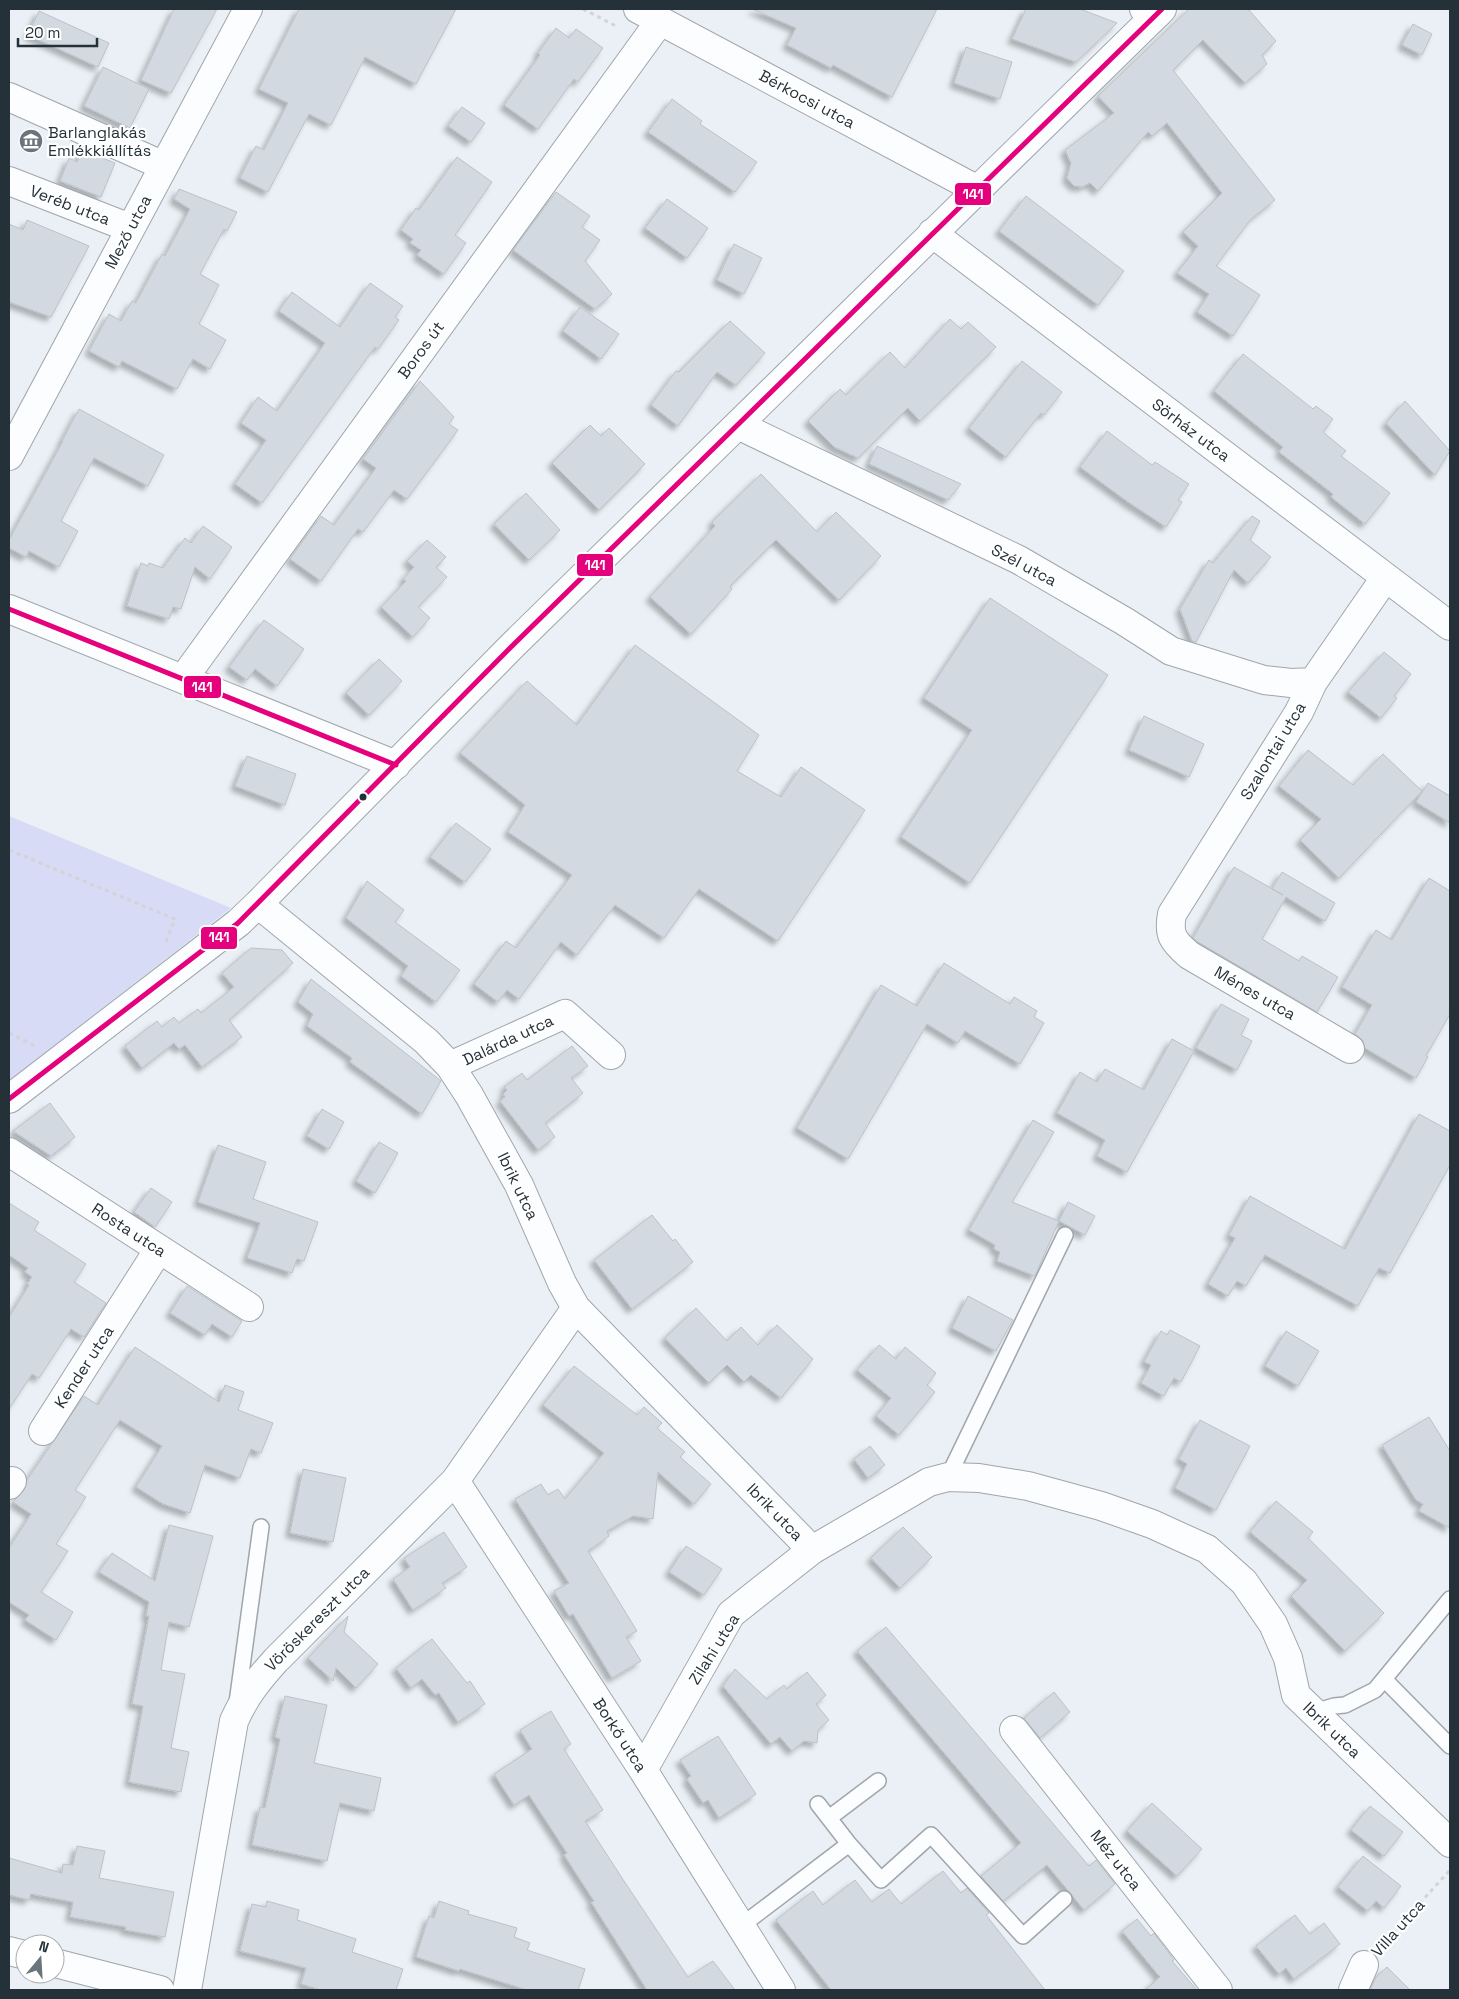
<svg xmlns="http://www.w3.org/2000/svg" width="1459" height="1999" font-family="'Space Grotesk',sans-serif">
<style>
.green{fill:#d7dbf6}
.building{fill:#d3d9e1;stroke:#bcc1c8;filter:url(#shadow)}
.lines{fill:none;stroke-linecap:round;stroke-linejoin:round}
.service-casing{stroke:#9fa6ac;stroke-width:18}
.minor-casing{stroke:#9fa6ac;stroke-width:30}
.tertiary-casing{stroke:#9fa6ac;stroke-width:30}
.path{stroke:#d2d4d6;stroke-width:3;stroke-dasharray:4 4;stroke-linecap:butt}
.service{stroke:#fcfdfe;stroke-width:15}
.minor{stroke:#fcfdfe;stroke-width:28}
.tertiary{stroke:#fcfdfe;stroke-width:28}
.bus-1-casing{stroke:#fff;stroke-width:9}
.bus-1{stroke:#e5007d;stroke-width:5}
.bus-dot{fill:#253139;stroke:#fff;stroke-width:2}
.labels{text-anchor:middle;dominant-baseline:central;stroke-width:4.5;stroke-linejoin:round;paint-order:stroke}
.street-label{font-size:16px;fill:#253139;stroke:#fff}
.poi-label{font-size:16px;fill:#253139;stroke:#fff;text-anchor:start}
.line-badge{stroke:#fff;stroke-width:2}
.badge-label{font-size:14px;text-anchor:middle;font-weight:bold;fill:#fff}
</style>
<defs>
<filter id="shadow"><feDropShadow dx="-4.5" dy="4.5" stdDeviation="2.5" flood-color="#0004"/></filter>
</defs>
<rect width="100%" height="100%" fill="#eaf0f5"/>
<path class="green" d="M 9,816 L 231,908 L 9,1081 Z"/>
<path class="building" d="M 174,9 L 217,9 L 171,93 L 141,80 Z
M 299,9 L 456,9 L 416,84 L 365,57 L 331,125 L 309,114 L 268,192 L 240,178 L 256,146 L 264,150 L 288,103 L 259,89 Z
M 752,9 L 937,9 L 892,97 L 833,65 L 831,68 L 787,45 L 796,28 Z
M 1026,9 L 1080,9 L 1117,23 L 1076,62 L 1012,39 Z
M 1189,9 L 1248,9 L 1276,41 L 1262,55 L 1267,64 L 1245,83 L 1203,40 L 1173,70 L 1275,200 L 1251,219 L 1216,266 L 1260,295 L 1233,336 L 1197,312 L 1209,294 L 1177,273 L 1198,246 L 1183,232 L 1222,193 L 1167,123 L 1152,136 L 1148,132 L 1098,191 L 1090,183 L 1082,187 L 1074,186 L 1067,178 L 1071,163 L 1065,150 L 1114,113 L 1098,96 Z
M 39,11 L 109,43 L 98,67 L 28,35 Z
M 1413,24 L 1432,34 L 1422,55 L 1402,45 Z
M 556,28 L 569,38 L 576,29 L 603,48 L 578,82 L 574,79 L 538,129 L 504,105 L 540,55 L 538,53 Z
M 966,47 L 1012,62 L 1000,99 L 954,83 Z
M 103,67 L 149,89 L 130,128 L 84,106 Z
M 672,99 L 702,121 L 700,124 L 757,162 L 735,192 L 648,132 Z
M 462,107 L 485,123 L 471,142 L 448,126 Z
M 82,150 L 115,163 L 101,197 L 60,181 L 69,158 L 77,162 Z
M 457,157 L 492,182 L 455,235 L 466,243 L 444,274 L 417,255 L 421,250 L 410,243 L 413,239 L 401,230 L 416,208 L 419,210 Z
M 179,189 L 237,212 L 227,231 L 224,229 L 200,274 L 219,285 L 199,324 L 226,340 L 210,369 L 193,359 L 177,389 L 122,361 L 119,367 L 89,351 L 109,314 L 121,321 L 132,301 L 136,303 L 162,254 L 165,256 L 190,209 L 174,199 Z
M 556,192 L 590,216 L 582,227 L 600,240 L 585,261 L 612,294 L 595,309 L 513,250 Z
M 1026,196 L 1124,271 L 1098,305 L 999,231 Z
M 667,199 L 708,228 L 687,258 L 645,228 Z
M 27,220 L 89,246 L 51,317 L 9,302 L 9,224 L 23,230 Z
M 734,244 L 762,258 L 744,294 L 717,280 Z
M 370,283 L 403,306 L 395,317 L 399,320 L 378,349 L 375,347 L 262,503 L 235,484 L 266,440 L 241,423 L 258,397 L 277,411 L 325,343 L 279,311 L 292,292 L 340,327 Z
M 580,307 L 619,334 L 601,359 L 563,331 Z
M 950,319 L 961,329 L 968,322 L 996,347 L 920,421 L 908,408 L 858,458 L 834,447 L 808,421 L 840,389 L 846,395 L 890,352 L 905,368 Z
M 730,321 L 765,353 L 736,385 L 717,372 L 678,426 L 651,405 L 676,371 L 679,372 Z
M 1243,354 L 1313,409 L 1316,406 L 1333,419 L 1323,432 L 1346,451 L 1341,456 L 1390,493 L 1365,524 L 1331,497 L 1333,494 L 1279,452 L 1283,447 L 1214,391 Z
M 1022,361 L 1062,392 L 1044,415 L 1041,413 L 1006,457 L 969,428 Z
M 420,381 L 454,417 L 449,424 L 458,430 L 407,499 L 394,490 L 363,532 L 358,529 L 321,581 L 290,559 L 321,516 L 334,525 L 376,468 L 363,459 Z
M 1405,401 L 1450,451 L 1435,475 L 1386,423 Z
M 79,409 L 164,455 L 148,486 L 94,458 L 61,521 L 78,531 L 59,567 L 29,551 L 26,557 L 9,548 L 9,540 L 63,441 L 62,441 Z
M 590,425 L 601,436 L 609,428 L 645,464 L 599,510 L 552,463 Z
M 1107,431 L 1152,465 L 1155,462 L 1189,484 L 1178,500 L 1182,502 L 1166,527 L 1128,502 L 1080,467 Z
M 877,446 L 961,484 L 948,500 L 869,464 Z
M 761,474 L 817,532 L 836,512 L 881,556 L 839,600 L 776,540 L 730,586 L 732,589 L 691,634 L 650,597 L 715,526 L 712,522 Z
M 526,493 L 560,530 L 529,560 L 494,524 Z
M 1252,516 L 1260,521 L 1250,540 L 1271,557 L 1248,583 L 1234,570 L 1196,642 L 1192,641 L 1180,609 L 1209,560 L 1213,563 Z
M 203,526 L 232,547 L 210,579 L 195,567 L 181,609 L 173,607 L 169,619 L 127,606 L 141,563 L 148,566 L 149,563 L 163,568 L 185,538 L 191,543 Z
M 427,540 L 446,557 L 436,567 L 447,577 L 418,607 L 430,618 L 413,637 L 381,607 L 406,581 L 403,579 L 414,567 L 407,561 Z
M 990,598 L 1108,675 L 970,883 L 901,837 L 972,730 L 924,698 Z
M 264,620 L 304,649 L 277,686 L 255,669 L 247,680 L 229,667 Z
M 635,645 L 759,735 L 737,771 L 781,797 L 801,767 L 865,810 L 778,941 L 699,889 L 664,938 L 615,905 L 577,955 L 561,942 L 519,999 L 507,990 L 498,1002 L 474,984 L 506,941 L 516,948 L 572,875 L 508,832 L 525,805 L 460,753 L 527,681 L 577,725 Z
M 1384,652 L 1411,674 L 1394,696 L 1397,698 L 1381,718 L 1348,692 Z
M 379,659 L 402,681 L 369,715 L 346,693 Z
M 1144,716 L 1204,744 L 1189,777 L 1129,750 Z
M 1308,750 L 1353,785 L 1383,754 L 1422,791 L 1339,878 L 1300,840 L 1321,819 L 1279,786 Z
M 247,756 L 296,774 L 285,805 L 235,786 Z
M 1428,783 L 1450,796 L 1450,823 L 1416,802 Z
M 456,823 L 491,849 L 465,882 L 430,857 Z
M 1234,867 L 1283,895 L 1272,889 L 1282,872 L 1335,903 L 1325,921 L 1286,897 L 1262,939 L 1299,961 L 1302,956 L 1338,977 L 1317,1012 L 1198,942 L 1193,938 Z
M 1429,878 L 1450,891 L 1450,1014 L 1426,1056 L 1428,1057 L 1416,1078 L 1365,1048 L 1363,1041 L 1355,1034 L 1372,1005 L 1342,987 L 1376,930 L 1392,940 Z
M 367,881 L 404,910 L 395,922 L 460,970 L 436,1002 L 401,976 L 408,966 L 346,918 Z
M 251,948 L 282,950 L 293,963 L 229,1020 L 242,1037 L 202,1067 L 185,1045 L 179,1049 L 174,1043 L 142,1068 L 125,1046 L 157,1021 L 162,1027 L 174,1017 L 179,1023 L 198,1009 L 201,1013 L 234,987 L 222,973 Z
M 944,963 L 1010,1004 L 1014,997 L 1037,1011 L 1034,1017 L 1044,1023 L 1020,1064 L 965,1031 L 958,1043 L 927,1024 L 848,1159 L 797,1128 L 881,985 L 917,1006 Z
M 311,979 L 441,1081 L 422,1114 L 350,1062 L 352,1058 L 307,1026 L 313,1014 L 298,1002 Z
M 1221,1004 L 1249,1019 L 1241,1035 L 1252,1041 L 1237,1070 L 1196,1048 Z
M 1172,1039 L 1194,1051 L 1127,1172 L 1097,1156 L 1105,1140 L 1057,1113 L 1080,1072 L 1097,1082 L 1105,1069 L 1144,1090 Z
M 572,1046 L 588,1066 L 571,1078 L 583,1093 L 545,1123 L 555,1137 L 538,1150 L 500,1101 L 505,1097 L 503,1094 L 507,1090 L 504,1087 L 522,1073 L 527,1080 Z
M 50,1103 L 75,1137 L 51,1156 L 13,1131 Z
M 322,1109 L 344,1122 L 329,1149 L 307,1136 Z
M 1419,1114 L 1450,1131 L 1450,1165 L 1390,1273 L 1379,1268 L 1358,1306 L 1265,1255 L 1246,1286 L 1237,1281 L 1228,1296 L 1208,1284 L 1235,1238 L 1229,1235 L 1250,1196 L 1345,1249 Z
M 1033,1120 L 1054,1132 L 1012,1202 L 1059,1221 L 1035,1276 L 997,1261 L 1000,1252 L 994,1249 L 995,1245 L 969,1230 Z
M 379,1142 L 398,1153 L 375,1193 L 356,1181 Z
M 218,1145 L 266,1162 L 253,1199 L 318,1222 L 304,1261 L 297,1259 L 292,1273 L 247,1258 L 260,1223 L 198,1202 Z
M 151,1188 L 172,1202 L 155,1227 L 134,1212 Z
M 1068,1202 L 1095,1216 L 1085,1235 L 1059,1221 Z
M 9,1203 L 39,1222 L 34,1230 L 86,1264 L 74,1282 L 106,1303 L 84,1337 L 71,1329 L 39,1378 L 32,1374 L 9,1409 L 9,1317 L 29,1285 L 27,1284 L 32,1277 L 25,1272 L 28,1268 L 9,1255 Z
M 652,1215 L 673,1241 L 675,1239 L 693,1262 L 632,1309 L 594,1260 Z
M 187,1286 L 242,1321 L 232,1337 L 212,1324 L 205,1335 L 170,1313 Z
M 968,1296 L 1013,1320 L 996,1351 L 952,1328 Z
M 696,1308 L 727,1341 L 741,1327 L 758,1345 L 777,1325 L 813,1359 L 781,1398 L 751,1375 L 744,1382 L 727,1365 L 709,1383 L 665,1338 Z
M 1170,1330 L 1200,1346 L 1181,1382 L 1174,1378 L 1164,1396 L 1141,1383 L 1151,1365 L 1144,1362 L 1161,1331 L 1167,1335 Z
M 1286,1331 L 1319,1351 L 1298,1386 L 1265,1366 Z
M 879,1345 L 896,1359 L 905,1347 L 936,1373 L 927,1385 L 935,1392 L 899,1435 L 876,1416 L 891,1398 L 857,1370 Z
M 135,1347 L 219,1402 L 225,1385 L 244,1392 L 238,1410 L 273,1423 L 261,1453 L 251,1449 L 240,1478 L 205,1465 L 190,1513 L 163,1504 L 136,1487 L 162,1446 L 120,1420 L 75,1490 L 86,1497 L 56,1544 L 68,1551 L 41,1592 L 73,1612 L 56,1640 L 25,1620 L 29,1615 L 9,1602 L 9,1548 L 31,1514 L 13,1502 L 24,1490 L 27,1480 L 84,1396 L 98,1405 Z
M 574,1366 L 637,1415 L 644,1407 L 662,1423 L 657,1428 L 685,1452 L 680,1457 L 711,1484 L 694,1504 L 658,1472 L 653,1519 L 633,1516 L 607,1531 L 609,1536 L 588,1551 L 637,1631 L 626,1637 L 641,1661 L 612,1678 L 573,1614 L 569,1616 L 554,1591 L 569,1583 L 515,1499 L 541,1484 L 548,1495 L 558,1489 L 565,1499 L 604,1453 L 543,1405 Z
M 1429,1417 L 1450,1451 L 1450,1528 L 1419,1511 L 1423,1504 L 1416,1500 L 1382,1445 Z
M 1200,1420 L 1250,1446 L 1216,1510 L 1175,1488 L 1187,1464 L 1179,1459 Z
M 870,1446 L 885,1465 L 868,1478 L 854,1459 Z
M 303,1469 L 346,1478 L 333,1542 L 290,1533 Z
M 1276,1501 L 1313,1532 L 1308,1538 L 1384,1613 L 1345,1651 L 1291,1596 L 1307,1580 L 1250,1532 Z
M 169,1525 L 213,1536 L 189,1627 L 169,1622 L 161,1670 L 185,1674 L 171,1748 L 189,1752 L 181,1792 L 129,1782 L 143,1706 L 132,1704 L 149,1616 L 146,1616 L 149,1602 L 99,1572 L 112,1553 L 155,1581 Z
M 903,1527 L 932,1557 L 900,1588 L 871,1558 Z
M 444,1532 L 467,1567 L 442,1583 L 446,1588 L 413,1610 L 393,1579 L 410,1567 L 404,1558 Z
M 686,1546 L 722,1569 L 704,1595 L 669,1572 Z
M 348,1616 L 344,1632 L 378,1664 L 356,1688 L 336,1668 L 333,1681 L 308,1658 Z
M 886,1627 L 1089,1866 L 1096,1860 L 1115,1884 L 1084,1910 L 1047,1865 L 1003,1901 L 981,1876 L 1021,1843 L 857,1651 Z
M 432,1639 L 467,1683 L 470,1681 L 485,1704 L 458,1722 L 439,1693 L 435,1695 L 422,1679 L 411,1688 L 396,1668 Z
M 735,1669 L 767,1699 L 784,1685 L 787,1689 L 807,1672 L 826,1695 L 816,1704 L 829,1720 L 818,1730 L 817,1743 L 804,1741 L 792,1751 L 780,1737 L 771,1744 L 723,1686 Z
M 1054,1692 L 1070,1712 L 1040,1738 L 1024,1718 Z
M 285,1696 L 327,1705 L 314,1763 L 381,1778 L 374,1811 L 340,1803 L 327,1861 L 252,1845 L 260,1807 L 265,1808 L 280,1739 L 275,1737 Z
M 551,1711 L 571,1744 L 564,1749 L 603,1810 L 585,1821 L 624,1881 L 688,1977 L 713,1961 L 735,1990 L 647,1990 L 591,1902 L 594,1901 L 564,1855 L 567,1853 L 529,1795 L 514,1805 L 494,1774 L 532,1749 L 520,1730 Z
M 718,1736 L 756,1794 L 719,1818 L 708,1800 L 703,1803 L 687,1779 L 691,1776 L 680,1760 Z
M 1152,1803 L 1202,1849 L 1177,1876 L 1127,1831 Z
M 1370,1806 L 1403,1832 L 1384,1856 L 1351,1830 Z
M 77,1846 L 105,1851 L 99,1878 L 174,1892 L 165,1937 L 125,1930 L 126,1927 L 70,1917 L 73,1902 L 31,1894 L 29,1900 L 9,1895 L 9,1858 L 62,1873 L 63,1864 L 73,1865 Z
M 1363,1856 L 1401,1886 L 1384,1908 L 1376,1901 L 1368,1911 L 1338,1887 Z
M 943,1871 L 961,1893 L 967,1888 L 989,1913 L 986,1915 L 1045,1990 L 831,1990 L 776,1920 L 813,1891 L 823,1905 L 855,1880 L 872,1902 L 889,1889 L 901,1904 Z
M 267,1901 L 299,1910 L 297,1920 L 356,1939 L 352,1952 L 403,1969 L 396,1990 L 321,1990 L 301,1984 L 306,1968 L 240,1951 L 252,1904 L 266,1907 Z
M 439,1901 L 469,1911 L 468,1914 L 517,1928 L 514,1937 L 530,1943 L 527,1950 L 585,1969 L 578,1990 L 527,1990 L 460,1969 L 459,1971 L 416,1957 L 429,1916 L 434,1918 Z
M 1295,1915 L 1310,1934 L 1324,1923 L 1340,1944 L 1294,1979 L 1286,1968 L 1279,1974 L 1256,1946 Z
M 1137,1919 L 1151,1936 L 1154,1933 L 1174,1960 L 1172,1961 L 1197,1990 L 1145,1990 L 1160,1977 L 1122,1931 Z
M 1387,1967 L 1410,1990 L 1370,1990 L 1376,1977 Z"/>
<g class="lines">
<g class="service-casing">
<path id="service" d="M 948,1477 L 1065,1235
M 1385,1680 L 1450,1746
M 237,1703 L 261,1527
M 1314,1712 L 1334,1706 L 1345,1705 L 1375,1690 L 1450,1599
M 829,1818 L 878,1781
M 849,1844 L 881,1880 L 931,1835 L 1023,1936 L 1064,1899
M 741,1926 L 849,1844 L 818,1804"/>
</g>
<g class="minor-casing">
<path id="minor" d="M 638,9 L 976,189
M 9,97 L 164,166
M 9,181 L 130,228
M 932,233 L 1450,626
M 738,425 L 1019,560 L 1124,621 L 1171,651 L 1264,680 L 1291,683 L 1313,682
M 9,456 L 248,9
M 9,609 L 396,765
M 183,679 L 660,21
M 258,904 L 426,1041 L 450,1066 L 469,1095 L 519,1185 L 562,1283 L 576,1308 L 812,1550
M 1350,1049 L 1189,955 C 1173,941 1168,935 1172,914 L 1299,712 L 1313,682 L 1385,578
M 450,1066 L 565,1014 L 611,1055
M 9,1099 L 238,923 L 258,904 L 511,647 L 1157,14
M 9,1152 L 249,1307
M 43,1431 L 159,1249
M 455,1481 L 643,1770 L 781,1990
M 9,1485 L 12,1481
M 1014,1730 L 1218,1990
M 643,1770 L 731,1614 L 812,1550 L 929,1482 L 948,1477 L 979,1478 L 1028,1486 L 1101,1506 L 1152,1524 L 1207,1549 L 1244,1582 L 1273,1624 L 1288,1658 L 1296,1695 L 1450,1843
M 9,1951 L 25,1955
M 55,1963 L 160,1990
M 187,1990 L 234,1721 C 245,1696 258,1680 276,1660 L 455,1481 L 576,1308
M 1353,1990 L 1364,1965"/>
</g>
<g class="tertiary-casing">
<path id="tertiary" d="M 1144,9 L 1157,14 L 1162,9"/>
</g>
<path class="path" d="M 583,9 L 618,27
M 9,850 L 175,919 L 165,944
M 9,1033 L 35,1046
M 1382,1945 L 1450,1870"/>
<use href="#service" class="service"/>
<use href="#minor" class="minor"/>
<use href="#tertiary" class="tertiary"/>
<g class="bus-1-casing">
<path id="bus-1" d="M 9,609 L 396,765
M 9,1099 L 238,923 L 511,647 L 1162,9"/>
</g>
<use href="#bus-1" class="bus-1"/>
</g>
<defs>
<g id="museum-disc" transform="scale(1.25)"><circle r="9.5" fill="#6a747b" stroke="#fff"/><path d="M0-6L6-3V-2H-6V-3ZM-5-1h2V3h-2ZM-1-1h2V3h-2ZM3-1h2V3H3ZM-6 4H6V6H-6Z" fill="#fff"/></g>
</defs>
<g fill-rule="evenodd">
<use href="#museum-disc" x="31" y="141"/>
</g>
<circle class="bus-dot" cx="363" cy="797" r="4.5"/>
<g class="labels">
<g class="street-label">
<text transform="translate(807 99) rotate(28)">Bérkocsi utca</text>
<text transform="translate(70 205) rotate(21)">Veréb utca</text>
<text transform="translate(128 232) rotate(-62)">Mező utca</text>
<text transform="translate(421 350) rotate(-54)">Boros út</text>
<text transform="translate(1191 430) rotate(37)">Sörház utca</text>
<text transform="translate(1024 565) rotate(28)">Szél utca</text>
<text transform="translate(1273 751) rotate(-59)">Szalontai utca</text>
<text transform="translate(1255 993) rotate(30)">Ménes utca</text>
<text transform="translate(508 1040) rotate(-25)">Dalárda utca</text>
<text transform="translate(518 1186) rotate(64)">Ibrik utca</text>
<text transform="translate(129 1230) rotate(33)">Rosta utca</text>
<text transform="translate(84 1367) rotate(-57)">Kender utca</text>
<text transform="translate(775 1512) rotate(46)">Ibrik utca</text>
<text transform="translate(317 1619) rotate(-45)">Vöröskereszt utca</text>
<text transform="translate(714 1649) rotate(-58)">Zilahi utca</text>
<text transform="translate(1332 1730) rotate(44)">Ibrik utca</text>
<text transform="translate(620 1735) rotate(57)">Borkő utca</text>
<text transform="translate(1116 1860) rotate(52)">Méz utca</text>
<text transform="translate(1398 1928) rotate(-48)">Villa utca</text>
</g>
<g class="poi-label">
<text x="48" y="132">Barlanglakás<tspan x="48" dy="18">Emlékkiállítás</tspan></text>
</g>
</g>
<g class="line-badge">
<rect x="954" y="182" width="38" height="24" rx="5" fill="#e5007d"/>
<rect x="576" y="553" width="38" height="24" rx="5" fill="#e5007d"/>
<rect x="183" y="675" width="39" height="24" rx="5" fill="#e5007d"/>
<rect x="200" y="926" width="38" height="24" rx="5" fill="#e5007d"/>
</g>
<g class="badge-label">
<text x="973" y="199">141</text>
<text x="595" y="570">141</text>
<text x="202" y="692">141</text>
<text x="219" y="942">141</text>
</g>
<rect width="1459" height="1999" fill="none" stroke="#253139" stroke-width="20"/>
<g transform="translate(40 1959) rotate(18)"><circle r="24" fill="#ffffff" stroke="#a8adb0"/>
<path d="M0-4L9 19L0 12L-9 19Z" fill="#6a747b"/>
<text y="-8" font-size="14" font-weight="bold" text-anchor="middle" fill="#253139">N</text>
</g>
<path d="M18 38v8h79v-8" fill="none" stroke="#253139" stroke-width="2.5"/>
<text x="25" y="38" font-size="15" fill="#253139" stroke="#ffffff" stroke-width="4" paint-order="stroke">20 m</text>
</svg>
